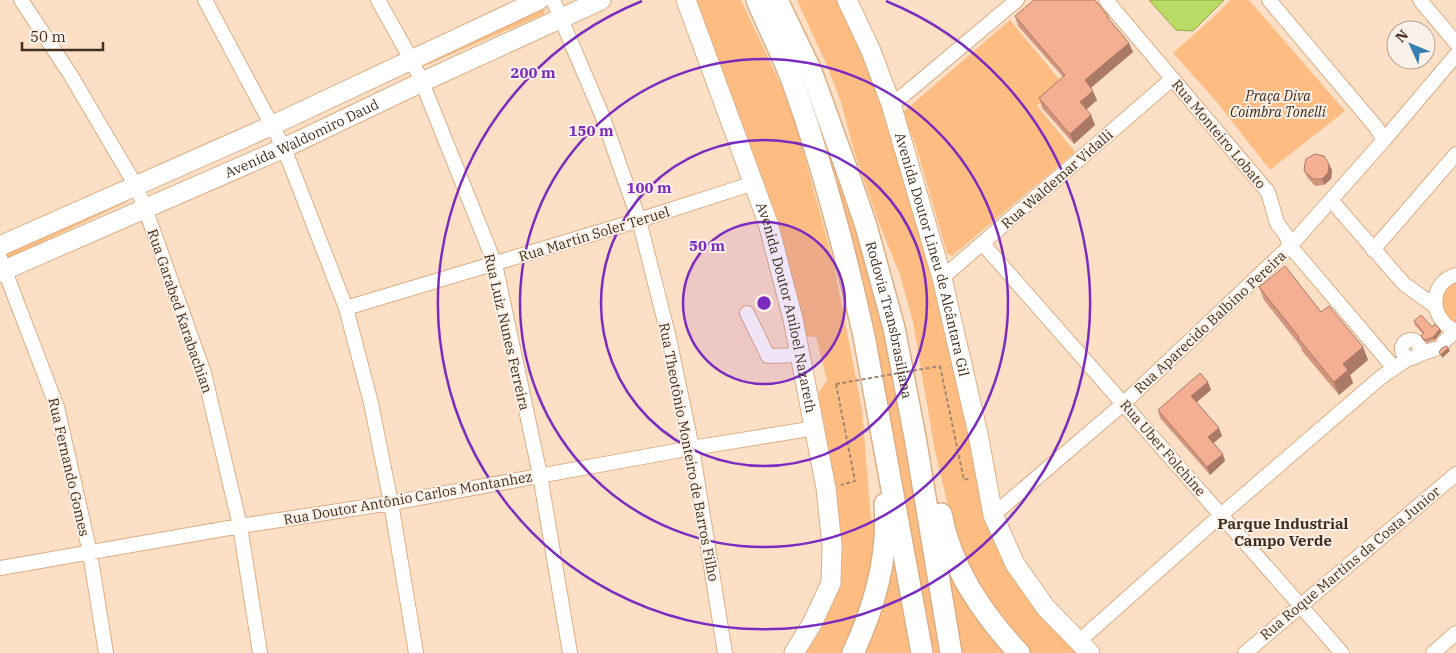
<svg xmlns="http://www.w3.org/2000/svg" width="1456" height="653" font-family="'IBM Plex Serif',serif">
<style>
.green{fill:#fdbc81}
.water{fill:#b9da64;stroke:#95a74f}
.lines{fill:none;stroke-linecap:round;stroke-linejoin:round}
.minor-casing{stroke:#ddae84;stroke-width:16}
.major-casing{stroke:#ddae84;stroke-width:21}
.highway-casing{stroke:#ddae84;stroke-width:24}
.path{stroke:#a08772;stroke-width:2;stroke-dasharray:4 2.5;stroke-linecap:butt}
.minor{stroke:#fff;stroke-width:14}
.major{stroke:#fff;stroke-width:19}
.highway{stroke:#fff;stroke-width:21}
.path-bridge{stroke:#a08772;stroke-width:2;stroke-dasharray:4 2.5;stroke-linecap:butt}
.wall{fill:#d2967e}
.shaded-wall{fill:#ab7a67}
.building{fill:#f4af93;stroke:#ab7a67}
.ring{fill:none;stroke:#7b2cbf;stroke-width:2.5}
.labels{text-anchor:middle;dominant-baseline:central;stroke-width:4;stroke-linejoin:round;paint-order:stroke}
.park-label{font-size:14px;font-style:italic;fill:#392819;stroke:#fbf1e8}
.street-label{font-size:14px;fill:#422f1e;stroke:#fbf1e8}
.neighbourhood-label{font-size:15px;font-weight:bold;fill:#422f1e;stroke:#fbf1e8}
.centre{fill:#7b2cbf;stroke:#fbf1e8;stroke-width:2.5}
.ring-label{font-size:15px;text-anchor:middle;font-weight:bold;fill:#7b2cbf;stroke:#fbf1e8;stroke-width:4;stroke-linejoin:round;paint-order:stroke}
</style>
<rect width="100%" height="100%" fill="#fddfc6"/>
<path class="green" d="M 695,0 L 741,0 L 791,107 L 834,265 L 862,410 L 870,508 L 871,520 L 875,521 L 876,556 L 847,653 L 804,653 L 837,584 L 843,548 L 836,496 L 819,404 L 819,392 L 827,380 L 816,337 L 806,336 L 769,198 L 744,127 Z
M 797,0 L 840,0 L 859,45 L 884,112 L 936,286 L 983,503 L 1081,653 L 1027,653 L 968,570 L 952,523 L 935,451 L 913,322 L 900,275 L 877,218 L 854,151 L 841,102 L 827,66 Z
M 1230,0 L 1249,0 L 1345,111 L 1270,170 L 1216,101 L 1173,53 L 1219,12 Z
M 543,7 L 545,10 L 544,14 L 420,68 L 420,61 Z
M 1010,20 L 1063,84 L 1037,106 L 1075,152 L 952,256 L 947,253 L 915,143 L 902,113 Z
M 843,179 L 878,290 L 943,653 L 927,653 L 835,182 Z
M 127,197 L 128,200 L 125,203 L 6,259 L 4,258 L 5,252 Z
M 1456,281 L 1456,325 C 1436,314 1438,292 1456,281 Z
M 892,545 L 910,653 L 859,653 Z
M 944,549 L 1013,653 L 961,653 Z"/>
<path class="water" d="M 1149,0 L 1224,0 L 1193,31 L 1176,30 Z"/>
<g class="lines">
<g class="minor-casing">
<path id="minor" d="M 21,0 L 70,74 L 136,186 L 145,208 L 204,373 L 240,526 L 260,653
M 205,0 L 284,148 L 346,308 L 371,403 L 391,503 L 416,653
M 378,0 L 411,59 L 422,82 L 495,264 L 540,475 L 570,653
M 553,0 L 602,115 L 639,220 L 668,334 L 692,448 L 725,653
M 1106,0 L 1268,192 L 1277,223 L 1286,235 L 1290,246 L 1394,368
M 1269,0 L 1376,127 L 1384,140
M 1420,0 L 1456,43
M 891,104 L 905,94 L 1017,0
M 1331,200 L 1404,284 L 1435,306
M 983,244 L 1342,653
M 1373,250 L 1456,154
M 0,258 L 57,407 L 90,553 L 106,653
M 1456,275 C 1427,283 1430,321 1456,331
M 942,278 L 1172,79
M 346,308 L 639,220 L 754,183
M 747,313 L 768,356 L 800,355
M1402 349a9 9 0 1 1 18 0a9 9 0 1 1-18 0Z
M 1443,343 L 1455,331
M 1417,355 L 1435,349
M 993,515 L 1123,404 L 1290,246 L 1384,140 L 1456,55
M 0,568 L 240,526 L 391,503 L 692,448 L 815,428
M 1078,642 L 1221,515 L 1380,378 L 1409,358
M 1245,653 L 1456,474
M 1433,653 L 1456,633"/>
</g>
<g class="major-casing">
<g id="major">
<path id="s1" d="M 686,0 L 768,223 L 793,319 L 826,488 L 832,545 L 831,583 L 813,622 L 794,653"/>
<path id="s2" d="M 847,0 L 871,51 L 891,104 L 942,278 L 978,434 L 993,515 L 1015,564 L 1046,608 L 1090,653"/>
<path d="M 0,246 L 273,125 L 539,0"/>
<path id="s3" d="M 0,272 L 284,148 L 422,82 L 601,0"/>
</g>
</g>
<g class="highway-casing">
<g id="highway">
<path d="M 757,0 C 768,27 782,53 792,80 C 822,163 845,250 864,336 L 922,653"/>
<path id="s4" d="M 777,0 L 811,71 L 849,176 L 866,226 L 894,328 L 915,437 L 951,653"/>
<path d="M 941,514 C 951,568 982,613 1019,653"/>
<path d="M 853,653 C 875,606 889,557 885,504"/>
</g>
</g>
<path class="path" d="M 940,366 L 964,480 L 970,478
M 836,384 L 855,481 L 841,485"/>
<use href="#minor" class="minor"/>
<use href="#major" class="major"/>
<use href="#highway" class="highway"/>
<path class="path-bridge" d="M 836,384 L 940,366"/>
</g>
<path class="wall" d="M 1015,16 L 1108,16 L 1110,21 L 1133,52 L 1091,88 L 1097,100 L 1086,110 L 1091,115 L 1095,125 L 1074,144 L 1042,108 L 1039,98 L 1063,77 L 1018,26 Z
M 1332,170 L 1331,179 L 1324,185 L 1315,186 L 1307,177 L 1304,171 Z
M 1259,287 L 1321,312 L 1363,347 L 1368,360 L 1350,375 L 1353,383 L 1339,395 L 1302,351 L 1301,347 L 1264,300 Z
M 1414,321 L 1440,329 L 1441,332 L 1435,340 L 1426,343 L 1422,339 L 1421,336 L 1423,334 L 1415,325 Z
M 1211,390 L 1197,402 L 1222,436 L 1213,443 L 1225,461 L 1210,475 L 1160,418 L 1158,410 Z"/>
<path class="shaded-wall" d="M 1129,43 L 1133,52 L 1088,90 L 1085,80 Z
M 1093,91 L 1097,100 L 1083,112 L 1080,102 Z
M 1091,115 L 1095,125 L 1074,144 L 1070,134 Z
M 1329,164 L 1332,170 L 1331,179 L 1324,185 L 1322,179 Z
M 1440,329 L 1441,332 L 1435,340 L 1433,337 Z
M 1363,347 L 1368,360 L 1350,375 L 1353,383 L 1339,395 L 1334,382 L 1343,364 Z
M 1448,348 L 1450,351 L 1442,358 L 1441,355 Z
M 1208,382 L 1211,390 L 1194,404 L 1191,396 Z
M 1219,428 L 1222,436 L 1211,445 L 1208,437 Z
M 1223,454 L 1225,461 L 1210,475 L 1207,467 Z"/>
<path class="building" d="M 1034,0 L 1095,0 L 1108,16 L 1107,17 L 1129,43 L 1085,80 L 1093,91 L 1080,102 L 1091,115 L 1070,134 L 1039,98 L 1065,75 L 1015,16 Z
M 1315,154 L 1324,156 L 1329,164 L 1328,173 L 1322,179 L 1313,179 L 1304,171 L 1305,163 L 1306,159 Z
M 1285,266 L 1321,312 L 1329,306 L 1363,347 L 1343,364 L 1348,370 L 1334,382 L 1298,338 L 1299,337 L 1259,287 Z
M 1421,315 L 1432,327 L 1435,324 L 1440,329 L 1433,337 L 1425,340 L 1421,336 L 1424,333 L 1414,321 Z
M 1447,346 L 1448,348 L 1441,355 L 1439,352 L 1442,348 Z
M 1200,373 L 1208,382 L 1191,396 L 1219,428 L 1208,437 L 1223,454 L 1207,467 L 1158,410 Z"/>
<circle cx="764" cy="303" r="81" fill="#7b2cbf" fill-opacity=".12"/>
<g class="ring">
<circle cx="764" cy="303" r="81"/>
<circle cx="764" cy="303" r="163"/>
<circle cx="764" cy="303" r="244"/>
<path d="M886 1A326 326 0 1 1 642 1"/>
</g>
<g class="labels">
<g class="park-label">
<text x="1278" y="96">Praça Diva<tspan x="1278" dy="16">Coimbra Tonelli</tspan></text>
</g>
<g class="street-label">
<text transform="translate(1219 134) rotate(50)">Rua Monteiro Lobato</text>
<text stroke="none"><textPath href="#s3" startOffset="330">Avenida Waldomiro Daud</textPath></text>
<text transform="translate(1057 179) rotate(-41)">Rua Waldemar Vidalli</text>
<text transform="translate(594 234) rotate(-17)">Rua Martin Soler Teruel</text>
<text stroke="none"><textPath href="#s2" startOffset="269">Avenida Doutor Lineu de Alcântara Gil</textPath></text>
<text stroke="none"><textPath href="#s1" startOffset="324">Avenida Doutor Aniloel Nazareth</textPath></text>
<text transform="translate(180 311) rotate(71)">Rua Garabed Karabachian</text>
<text stroke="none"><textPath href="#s4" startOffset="340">Rodovia Transbrasiliana</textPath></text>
<text transform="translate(1210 322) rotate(-43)">Rua Aparecido Balbino Pereira</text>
<text transform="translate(507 332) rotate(77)">Rua Luiz Nunes Ferreira</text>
<text transform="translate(1163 448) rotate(49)">Rua Uber Folchine</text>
<text transform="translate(689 452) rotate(79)">Rua Theotônio Monteiro de Barros Filho</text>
<text transform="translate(69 467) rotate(77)">Rua Fernando Gomes</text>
<text transform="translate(408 498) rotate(-10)">Rua Doutor Antônio Carlos Montanhez</text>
<text transform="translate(1350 563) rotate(-40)">Rua Roque Martins da Costa Junior</text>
</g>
<g class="neighbourhood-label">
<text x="1283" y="523">Parque Industrial<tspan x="1283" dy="17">Campo Verde</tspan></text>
</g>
</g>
<circle cx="764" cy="303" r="8" class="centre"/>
<g class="ring-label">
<text x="533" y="78">200 m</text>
<text x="591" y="136">150 m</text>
<text x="649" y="193">100 m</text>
<text x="707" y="251">50 m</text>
</g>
<g transform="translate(1411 45) rotate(314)"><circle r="24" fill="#fbf1e8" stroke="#b1a397"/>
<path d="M0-4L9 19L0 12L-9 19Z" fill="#367fb3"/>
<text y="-8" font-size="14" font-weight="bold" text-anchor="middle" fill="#422f1e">N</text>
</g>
<path d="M22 42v8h81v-8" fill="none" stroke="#422f1e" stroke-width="2.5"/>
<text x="30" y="42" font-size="15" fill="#422f1e" stroke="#fbf1e8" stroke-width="4" paint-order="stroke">50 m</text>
</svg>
